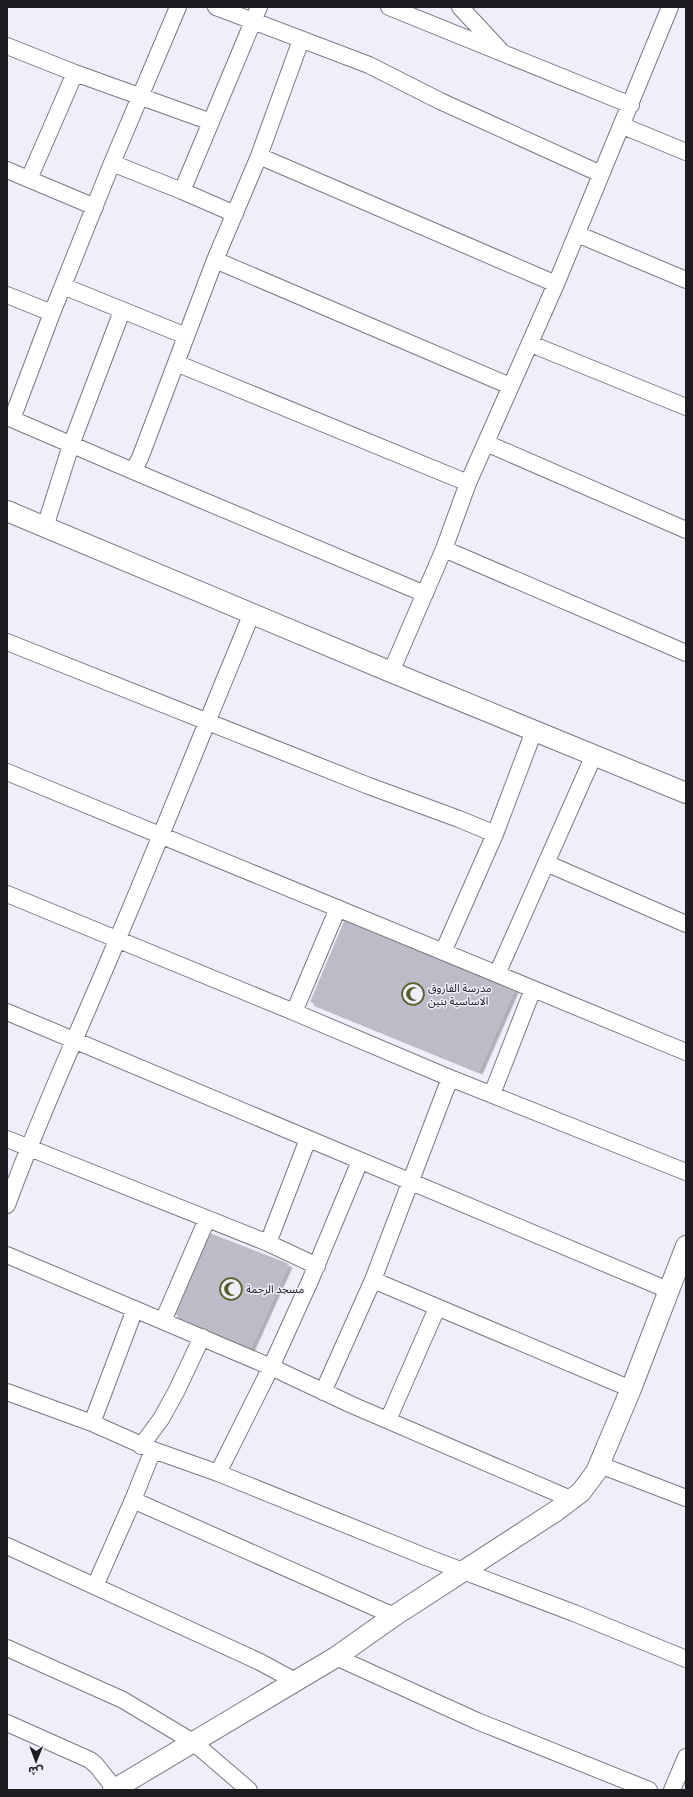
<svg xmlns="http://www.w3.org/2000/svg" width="693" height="1797" font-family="Karla,'Noto Sans Arabic',sans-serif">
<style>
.building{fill:#bebac7;filter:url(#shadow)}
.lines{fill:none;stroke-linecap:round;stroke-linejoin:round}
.minor-casing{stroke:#7b7883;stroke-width:18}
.tertiary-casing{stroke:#7b7883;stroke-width:22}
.minor{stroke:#fff;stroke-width:16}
.tertiary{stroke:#fff;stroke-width:20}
.labels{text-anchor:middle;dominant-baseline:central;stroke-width:3;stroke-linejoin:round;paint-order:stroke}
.poi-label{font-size:11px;fill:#1c1b1f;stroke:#f1edfa;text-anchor:start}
</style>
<defs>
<filter id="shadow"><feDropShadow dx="3.5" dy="3.5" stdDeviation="0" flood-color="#0004"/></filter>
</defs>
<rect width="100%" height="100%" fill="#f1edfa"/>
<path class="building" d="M 345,919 L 516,987 L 479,1071 L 310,1002 Z
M 210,1233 L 289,1264 L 251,1348 L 174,1314 Z"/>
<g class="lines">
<g class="minor-casing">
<path id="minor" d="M 216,7 L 369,65 L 440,101 L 601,174
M 389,7 L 631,105
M 460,7 L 500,50
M 7,46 L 75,73 L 211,122
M 623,126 L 686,152
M 259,156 L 301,40
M 112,163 L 182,191 L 235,214
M 7,170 L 95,207
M 29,179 L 75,73
M 182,191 L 259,7
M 577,234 L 686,280
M 215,260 L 510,386
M 63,286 L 186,336
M 7,295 L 52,313
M 531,344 L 686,407
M 176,363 L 215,260 L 259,156 L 556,284
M 7,417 L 133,471
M 12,419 L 52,313 L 112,163 L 178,7
M 486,443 L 686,530
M 45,527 L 71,445 L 122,311
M 444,549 L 686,653
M 425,594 L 133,471 L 140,458 L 176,363 L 468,483
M 7,642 L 369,786 L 459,819 L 495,834
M 391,672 L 444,549 L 468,483 L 556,284 L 670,7
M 7,772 L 686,1052
M 546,863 L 686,924
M 7,894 L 294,1012 L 450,1078 L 686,1172
M 443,952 L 495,834 L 534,731
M 497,974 L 594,755
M 7,1012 L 668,1290
M 294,1012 L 338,908
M 492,1094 L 533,989
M 7,1139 L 268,1243 L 317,1266
M 7,1205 C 40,1114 81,1027 118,938 C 164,830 207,721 252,613
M 268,1243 L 308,1139
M 7,1255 L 271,1367 L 352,1405 L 573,1500
M 373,1280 L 631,1389
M 163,1321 L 207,1219
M 7,1392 L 92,1423 L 153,1450 L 133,1500 L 394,1616
M 323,1392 L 373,1280 L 450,1078
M 388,1420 L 437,1308
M 92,1423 L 135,1309
M 141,1446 L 161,1419 L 176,1392 L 202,1337
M 153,1450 L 218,1473 L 271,1367 L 310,1281 L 360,1161
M 600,1465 L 686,1498
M 218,1473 L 426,1557 L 574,1613 L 686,1659
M 7,1546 L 260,1662 L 295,1681
M 95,1586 L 133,1500
M 7,1648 L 123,1700 L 193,1742 L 249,1790
M 336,1657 L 477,1721 L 649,1790
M 7,1723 L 90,1760 L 96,1765 L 115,1789
M 672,1790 L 686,1757"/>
</g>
<g class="tertiary-casing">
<path id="tertiary" d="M 7,511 L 391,672 L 686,793
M 113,1790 L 336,1657 L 394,1616 L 556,1511 L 581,1492 L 596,1472 L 631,1389 L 686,1246"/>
</g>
<use href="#minor" class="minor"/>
<use href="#tertiary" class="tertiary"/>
</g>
<defs>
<g id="mosque-ring" transform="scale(1.15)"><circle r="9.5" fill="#f1edfa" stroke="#575d2b" stroke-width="1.5"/><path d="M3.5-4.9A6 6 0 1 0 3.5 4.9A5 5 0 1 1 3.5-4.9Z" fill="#575d2b"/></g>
</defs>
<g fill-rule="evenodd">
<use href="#mosque-ring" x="413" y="994"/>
<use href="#mosque-ring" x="231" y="1289"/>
</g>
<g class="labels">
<g class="poi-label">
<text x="428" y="988">مدرسة الفاروق<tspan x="428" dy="13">الاساسية بنين</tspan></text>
<text x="246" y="1289">مسجد الرحمة</text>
</g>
</g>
<rect width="693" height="1797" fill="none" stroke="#1c1b1f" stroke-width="16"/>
<g transform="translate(36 1761) rotate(181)" stroke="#f1edfa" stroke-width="3" paint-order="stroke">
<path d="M0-3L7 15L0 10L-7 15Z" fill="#1c1b1f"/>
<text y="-6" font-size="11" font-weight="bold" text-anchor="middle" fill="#1c1b1f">ش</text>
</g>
</svg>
